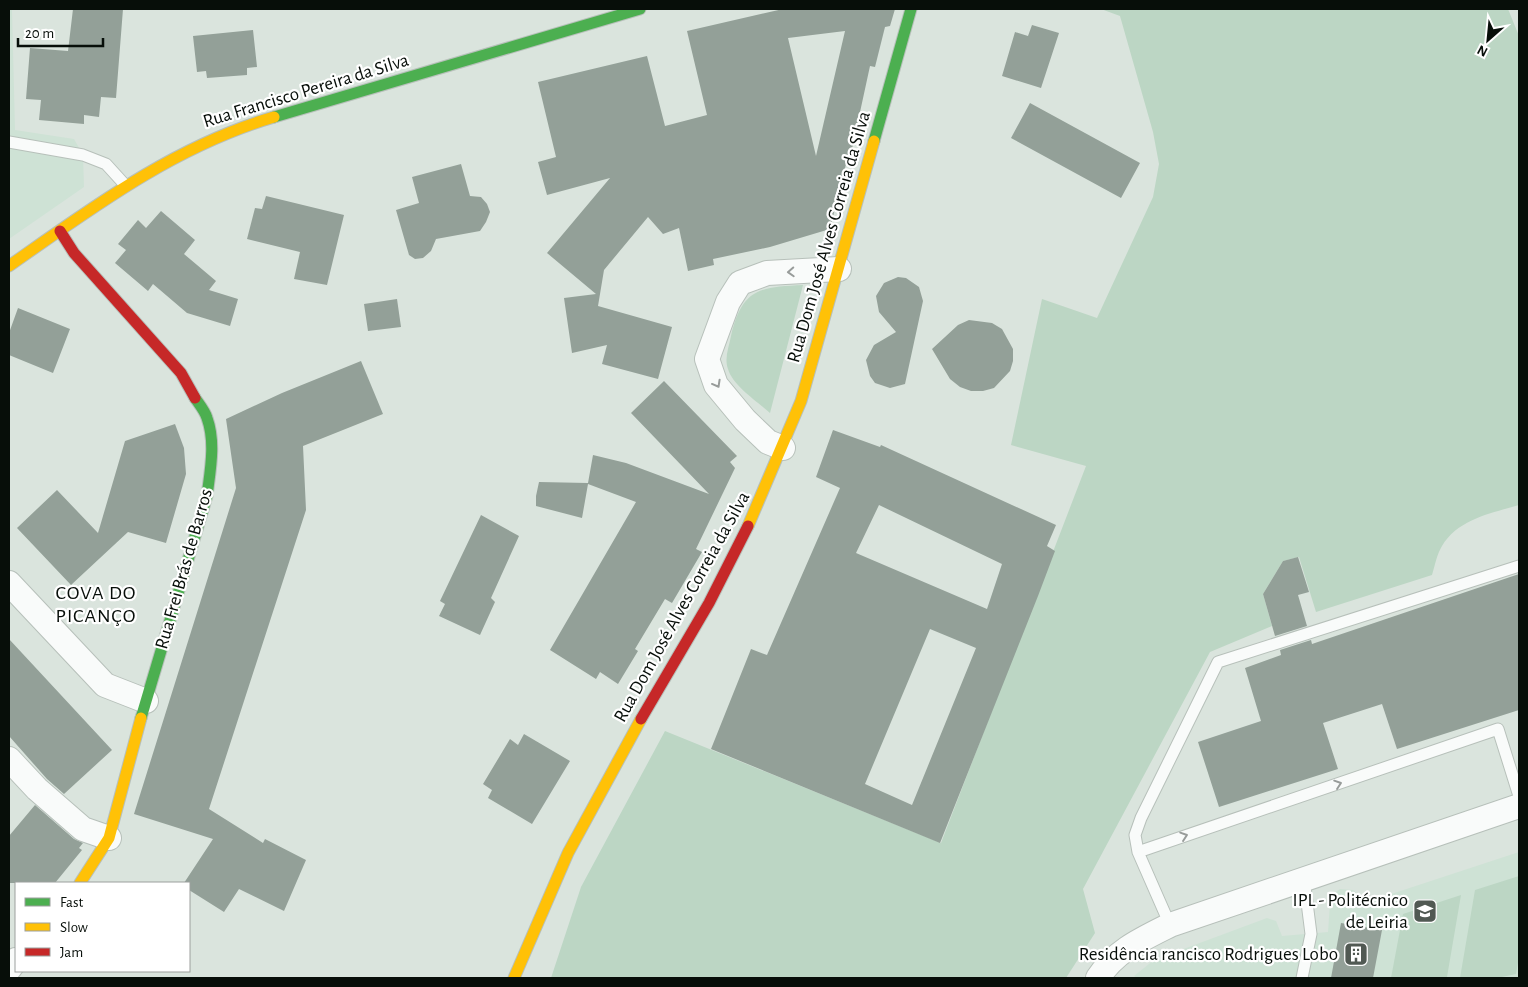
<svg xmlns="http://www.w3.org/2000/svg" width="1528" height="987" font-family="'Alegreya Sans',sans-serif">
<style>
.built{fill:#cee2d5}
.green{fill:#bcd6c4}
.building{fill:#93a098;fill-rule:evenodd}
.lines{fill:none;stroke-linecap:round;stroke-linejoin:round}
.lane-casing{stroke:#b7c0ba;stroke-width:13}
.street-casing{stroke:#b7c0ba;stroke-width:26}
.fast-casing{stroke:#b7c0ba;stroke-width:13}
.slow-casing{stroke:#b7c0ba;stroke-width:13}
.jam-casing{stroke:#b7c0ba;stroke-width:13}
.lane{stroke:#f9fbfa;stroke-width:11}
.street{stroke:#f9fbfa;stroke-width:24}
.fast{stroke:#4caf50;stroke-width:11}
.slow{stroke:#ffc107;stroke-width:11}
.jam{stroke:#c62828;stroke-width:11}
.oneway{stroke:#989c9a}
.labels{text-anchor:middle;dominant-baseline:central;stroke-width:4.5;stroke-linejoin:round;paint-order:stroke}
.street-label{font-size:19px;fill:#070e09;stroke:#fff}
.poi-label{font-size:19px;fill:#070e09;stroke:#fff;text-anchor:end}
.neighbourhood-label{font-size:20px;letter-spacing:1px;fill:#070e09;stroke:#fff}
</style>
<rect width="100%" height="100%" fill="#dae4dd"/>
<path class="built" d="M 9,9 L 12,9 L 15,130 L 74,139 L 83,155 L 84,187 L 9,239 Z
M 1519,852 L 1519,978 L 1137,978 L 1134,976 L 1154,960 L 1267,918 L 1276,921 L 1282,936 L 1328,932 L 1330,903 L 1334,893 L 1340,889 L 1353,890 L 1367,902 Z"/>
<path class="green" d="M 1101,9 L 1508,9 L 1519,36 L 1519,505 C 1492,513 1458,519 1442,546 C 1437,554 1435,565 1432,575 L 1316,612 L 1299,557 L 1283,561 L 1263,594 L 1272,626 L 1210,652 L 1083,889 L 1095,933 L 1066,978 L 551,978 L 581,887 L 665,731 L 941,843 L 1086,466 L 1011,445 L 1042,299 L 1097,318 L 1153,197 L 1159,164 L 1153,132 L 1120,16 Z
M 803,285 L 770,413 C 757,401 733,386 728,369 C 724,358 729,347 731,336 C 742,289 759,287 803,285 Z
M 1519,876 L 1519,957 L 1516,974 L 1497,978 L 1460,978 L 1475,890 Z
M 1461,895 L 1447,977 L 1391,978 L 1403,914 Z"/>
<path class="building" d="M 73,9 L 123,9 L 116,98 L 101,97 L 99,117 L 84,115 L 84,124 L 39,120 L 41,100 L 26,99 L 30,48 L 68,51 Z
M 783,9 L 895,9 L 890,26 L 885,27 L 875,67 L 870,66 L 852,149 L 850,148 L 830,229 L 770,247 L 713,259 L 714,265 L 688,271 L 679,228 L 663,234 L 648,217 L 604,270 L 598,306 L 672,327 L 658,379 L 602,364 L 607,345 L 572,353 L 564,298 L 596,294 L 547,253 L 610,178 L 547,195 L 538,162 L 556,157 L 538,82 L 647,56 L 665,126 L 707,115 L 687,31 ZM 845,31 L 816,156 L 788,38 Z
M 1032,25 L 1059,33 L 1041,88 L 1002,76 L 1015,32 L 1028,36 Z
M 253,30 L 257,67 L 247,68 L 247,75 L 207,78 L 206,71 L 197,72 L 193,36 Z
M 1030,103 L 1140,163 L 1121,198 L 1011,138 Z
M 461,164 L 470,196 L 481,197 L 487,204 L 490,212 L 486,222 L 480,231 L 436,239 L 431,251 L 423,258 L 415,259 L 409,255 L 396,210 L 419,203 L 412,177 Z
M 266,196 L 344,215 L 327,285 L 294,279 L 300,252 L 247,239 L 255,208 L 262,209 Z
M 161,211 L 195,240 L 184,254 L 216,281 L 209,290 L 238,299 L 230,326 L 187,313 L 153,284 L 148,291 L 115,263 L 126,250 L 118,244 L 138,220 L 146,228 Z
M 898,277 L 906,278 L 919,287 L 923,301 L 905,384 L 890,388 L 875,383 L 870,376 L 866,360 L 874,345 L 896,332 L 879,312 L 876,296 L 884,283 Z
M 397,299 L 401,327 L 368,331 L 364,304 Z
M 18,308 L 70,329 L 53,373 L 9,355 L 9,333 Z
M 969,320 L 992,323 L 1002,329 L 1013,349 L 1013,361 L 1010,371 L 994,388 L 983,391 L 971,391 L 960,387 L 950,379 L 932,349 L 958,325 Z
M 361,361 L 383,414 L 303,446 L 306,510 L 209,809 L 263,843 L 265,839 L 306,860 L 284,911 L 239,889 L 224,912 L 189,890 L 189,883 L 184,883 L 213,839 L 134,814 L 236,488 L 226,419 L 282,393 Z
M 664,381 L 737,456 L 730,462 L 735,468 L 696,549 L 702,552 L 672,603 L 665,599 L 635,649 L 638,651 L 618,684 L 600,672 L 596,679 L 550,650 L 636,502 L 588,484 L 582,518 L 536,506 L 536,496 L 539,482 L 588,483 L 593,455 L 626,463 L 709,494 L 631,413 Z
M 175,424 L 184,448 L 186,474 L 166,543 L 128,532 L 71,585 L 17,528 L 57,490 L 98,533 L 125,441 Z
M 833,430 L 880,447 L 881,445 L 1056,525 L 1047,546 L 1055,551 L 1038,596 L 940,843 L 711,749 L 751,649 L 767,655 L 840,488 L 816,477 ZM 879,505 L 1002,564 L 987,609 L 856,553 ZM 930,629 L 976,648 L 912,805 L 865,784 Z
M 481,515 L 519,536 L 491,598 L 495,602 L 480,635 L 439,616 L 445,604 L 440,601 Z
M 1298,557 L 1309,592 L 1298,595 L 1307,626 L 1275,636 L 1263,594 L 1283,561 Z
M 1519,574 L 1519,710 L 1397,749 L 1382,704 L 1323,723 L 1338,769 L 1219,807 L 1198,742 L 1261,721 L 1245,668 L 1281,655 L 1280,650 L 1311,640 L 1312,644 Z
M 9,639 L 112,750 L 64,794 L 47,779 L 9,736 Z
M 524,734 L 570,761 L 532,824 L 488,798 L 492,790 L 483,784 L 510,739 L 518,745 Z
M 35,805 L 74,839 L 83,843 L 79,848 L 82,850 L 55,883 L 9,883 L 9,836 Z
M 1341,923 L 1382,930 L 1373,978 L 1331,978 Z"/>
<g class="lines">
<g class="lane-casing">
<path id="lane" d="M 9,142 L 83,155 L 106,164 L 126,186
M 1138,852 L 1498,729 L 1519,796
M 1170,925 L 1138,852 L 1135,835 L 1141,818 L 1218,662 L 1519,566
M 1302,978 L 1311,934 L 1304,879"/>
</g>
<g class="street-casing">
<path id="street" d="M 783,448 L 768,442 L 745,420 L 716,385 L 707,359 L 728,302 L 740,283 L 767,273 L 839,269
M 9,583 L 105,685 L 146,701
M 9,759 L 37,789 L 83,829 L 109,838
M 9,969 L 16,960
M 1098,978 C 1115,951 1142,939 1170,925 L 1519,806"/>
</g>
<g class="fast-casing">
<path id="fast" d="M 274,117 L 640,9
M 874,141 L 911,9
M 141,718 L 207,496 C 210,471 216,443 207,418 C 205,411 199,404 195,398"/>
</g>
<g class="slow-casing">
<path id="slow" d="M 9,266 C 93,207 175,146 274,117
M 748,526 L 801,401 L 874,141
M 80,883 L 109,838 L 141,718
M 514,978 L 568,853 L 641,719"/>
</g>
<g class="jam-casing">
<path id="jam" d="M 60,231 L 74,253 L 181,373 L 195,398
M 641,719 L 709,603 L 748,526"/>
</g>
<use href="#lane" class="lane"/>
<use href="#street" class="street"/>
<use href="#fast" class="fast"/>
<use href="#slow" class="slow"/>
<use href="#jam" class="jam"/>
</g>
<defs><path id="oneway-chevron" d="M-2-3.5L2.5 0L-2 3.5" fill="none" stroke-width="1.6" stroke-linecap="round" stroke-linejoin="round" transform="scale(1.25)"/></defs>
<g class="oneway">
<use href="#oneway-chevron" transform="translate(791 272) rotate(177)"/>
<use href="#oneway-chevron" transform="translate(717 384) rotate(61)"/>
<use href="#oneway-chevron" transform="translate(1338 784) rotate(-19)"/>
<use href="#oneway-chevron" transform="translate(1184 836) rotate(-19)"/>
</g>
<defs>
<g id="university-square" transform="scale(1.25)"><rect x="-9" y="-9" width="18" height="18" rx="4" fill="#515953" stroke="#fff"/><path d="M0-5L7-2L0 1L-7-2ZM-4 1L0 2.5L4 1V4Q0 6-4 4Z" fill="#fff"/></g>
<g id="building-square" transform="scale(1.25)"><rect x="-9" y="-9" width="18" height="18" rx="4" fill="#515953" stroke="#fff"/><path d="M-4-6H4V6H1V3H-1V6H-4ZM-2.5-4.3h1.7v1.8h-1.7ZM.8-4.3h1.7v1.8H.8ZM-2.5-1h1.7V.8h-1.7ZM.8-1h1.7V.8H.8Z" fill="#fff"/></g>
</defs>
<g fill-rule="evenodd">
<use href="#university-square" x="1425" y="911"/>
<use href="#building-square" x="1356" y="954"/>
</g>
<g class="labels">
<g class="street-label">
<text transform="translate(306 91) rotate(-17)">Rua Francisco Pereira da Silva</text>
<text transform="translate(829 237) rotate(-74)">Rua Dom José Alves Correia da Silva</text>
<text transform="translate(184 569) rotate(-74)">Rua Frei Brás de Barros</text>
<text transform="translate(682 607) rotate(-61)">Rua Dom José Alves Correia da Silva</text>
</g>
<g class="poi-label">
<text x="1408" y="900">IPL - Politécnico<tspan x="1408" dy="22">de Leiria</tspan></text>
<text x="1338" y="954">Residência rancisco Rodrigues Lobo</text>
</g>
<g class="neighbourhood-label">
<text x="96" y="593">COVA DO<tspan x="96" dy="23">PICANÇO</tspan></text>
</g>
</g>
<rect width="1528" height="987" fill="none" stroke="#070e09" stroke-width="20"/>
<rect x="15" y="882" width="175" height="90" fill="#ffffff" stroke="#9c9f9d"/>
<rect x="25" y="898" width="25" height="8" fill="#4caf50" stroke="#9c9f9d"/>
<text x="60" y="907" font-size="15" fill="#070e09">Fast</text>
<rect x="25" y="923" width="25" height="8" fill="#ffc107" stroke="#9c9f9d"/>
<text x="60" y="932" font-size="15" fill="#070e09">Slow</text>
<rect x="25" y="948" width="25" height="8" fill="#c62828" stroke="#9c9f9d"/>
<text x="60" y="957" font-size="15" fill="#070e09">Jam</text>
<g transform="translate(1488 40) rotate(207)" stroke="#ffffff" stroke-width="4" paint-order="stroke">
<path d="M0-4L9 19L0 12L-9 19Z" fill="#070e09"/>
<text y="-8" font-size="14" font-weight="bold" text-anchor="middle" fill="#070e09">N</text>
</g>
<path d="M18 38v8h85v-8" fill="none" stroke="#070e09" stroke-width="2.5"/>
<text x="25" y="38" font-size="15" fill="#070e09" stroke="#ffffff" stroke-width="4" paint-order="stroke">20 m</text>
</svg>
